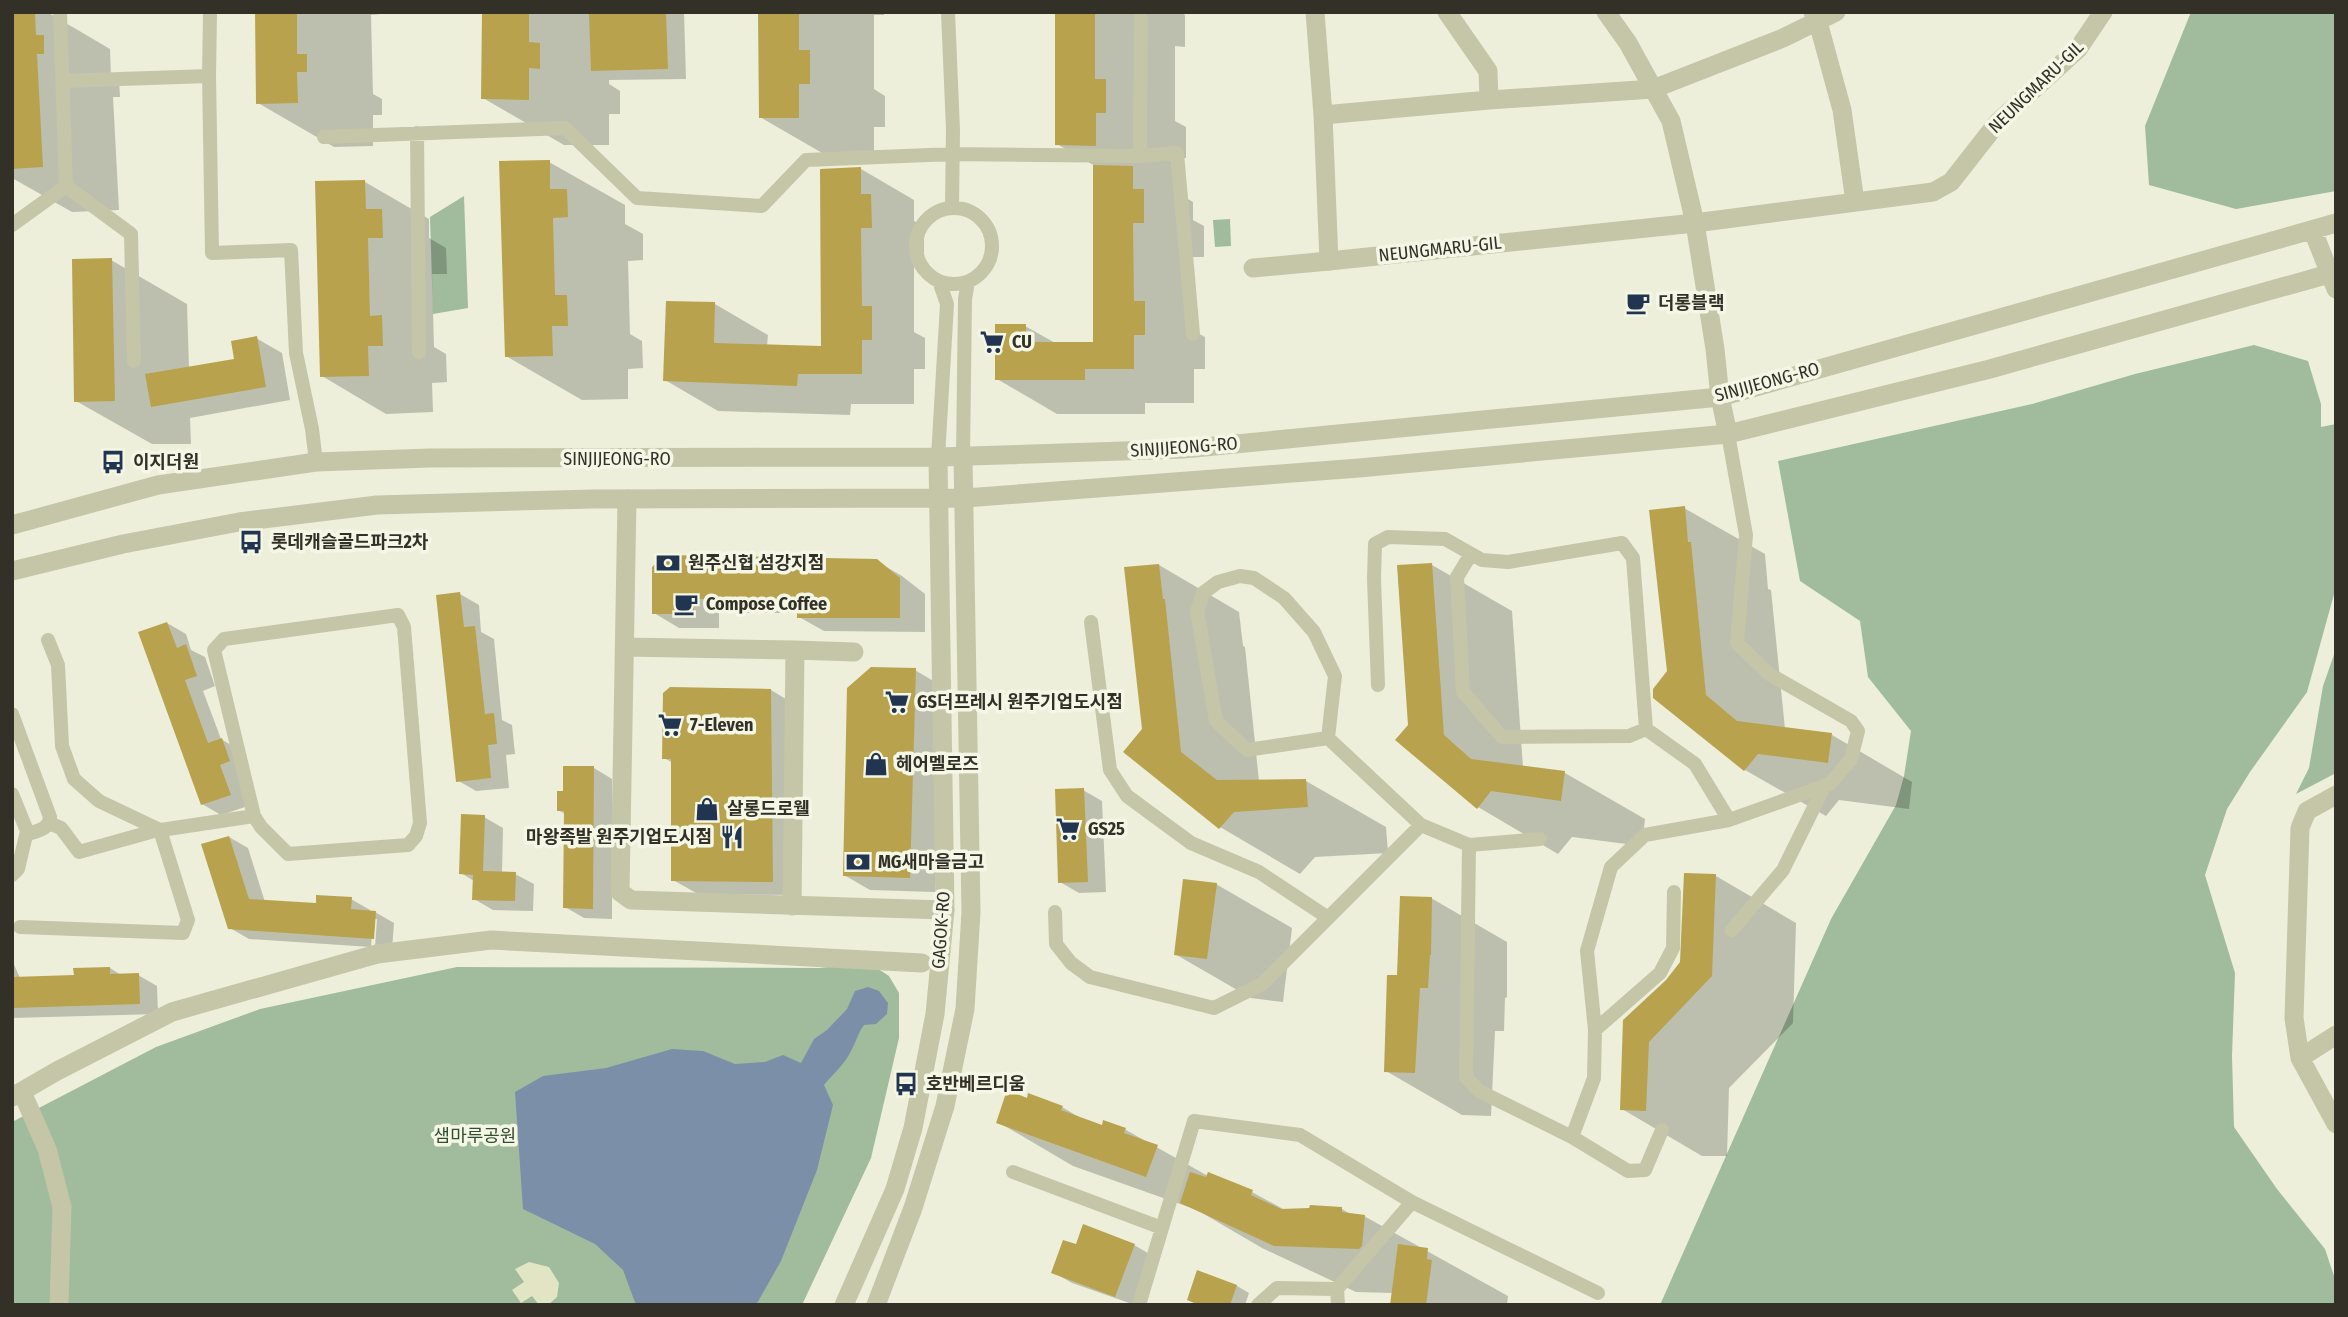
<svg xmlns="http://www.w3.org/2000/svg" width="2348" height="1317" font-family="'Fira Sans Condensed','Noto Sans KR',sans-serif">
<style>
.green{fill:#a0bc9c}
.plaza{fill:#e2e5c3}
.water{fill:#7c8fa9}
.shadow{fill:#0003}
.building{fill:#b9a24d}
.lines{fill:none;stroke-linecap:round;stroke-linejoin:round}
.service{stroke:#c5c5a8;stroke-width:14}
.pedestrian{stroke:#c5c5a8;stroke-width:19}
.minor{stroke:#c5c5a8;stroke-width:19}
.tertiary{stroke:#c5c5a8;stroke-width:19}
.labels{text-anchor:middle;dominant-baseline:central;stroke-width:7;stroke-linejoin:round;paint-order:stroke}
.street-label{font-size:18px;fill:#333127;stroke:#f5f7e6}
.poi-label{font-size:18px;font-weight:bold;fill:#333127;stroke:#f5f7e6;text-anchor:start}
.park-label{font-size:18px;fill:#314e2d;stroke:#f5f7e6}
</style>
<rect width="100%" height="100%" fill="#edefda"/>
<path class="green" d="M 2191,12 L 2336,12 L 2336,191 L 2236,209 L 2149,185 L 2145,126 Z
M 464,196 L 468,308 L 433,314 L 430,217 Z
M 1230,219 L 1231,246 L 1215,247 L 1213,220 Z
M 2254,345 L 2308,361 L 2321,404 L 2321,427 L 2336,424 L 2336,587 L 2307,692 L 2250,772 L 2227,809 L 2205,875 L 2235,973 L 2232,1056 L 2234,1127 L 2277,1189 L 2325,1249 L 2336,1282 L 2336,1305 L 1660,1305 L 1831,919 L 1896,805 L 1904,776 L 1911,731 L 1868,677 L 1860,621 L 1800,581 L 1778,461 L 2032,404 L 2135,374 Z
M 2336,649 L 2336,773 L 2296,794 L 2309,768 L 2323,686 Z
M 869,963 L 889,976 L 899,993 L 899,1038 L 871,1158 L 802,1305 L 12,1305 L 12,1122 L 156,1047 L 260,1009 L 457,967 L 819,968 Z"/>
<path class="plaza" d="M 529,1262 L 549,1267 L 559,1283 L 557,1297 L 548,1305 L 539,1305 L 532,1296 L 521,1303 L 512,1290 L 524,1282 L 515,1269 Z"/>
<path class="water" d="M 868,987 L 879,991 L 888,1003 L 887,1014 L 876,1024 L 864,1025 C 858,1033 857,1040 852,1049 C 846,1063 833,1074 824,1085 L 833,1105 L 817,1170 L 781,1261 L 756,1305 L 636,1305 L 623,1270 L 595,1244 L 523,1209 L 515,1092 L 543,1076 L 606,1068 L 672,1049 L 703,1051 L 735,1064 L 765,1062 L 783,1055 L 801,1063 L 814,1039 L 827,1030 L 847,1009 L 855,991 Z"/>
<path class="shadow" d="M 12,12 L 47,12 L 110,49 L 111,76 L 119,80 L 120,97 L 113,97 L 119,210 L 72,212 L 12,178 Z
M 256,12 L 381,12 L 381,14 L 371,15 L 373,94 L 382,99 L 382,115 L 373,115 L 373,146 L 334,147 L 258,103 Z
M 484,12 L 684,12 L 686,79 L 609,80 L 609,84 L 620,91 L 620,114 L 609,114 L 609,145 L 564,145 L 483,98 Z
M 760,12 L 884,12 L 884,15 L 874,15 L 874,89 L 885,96 L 885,127 L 874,127 L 874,161 L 836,161 L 760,117 Z
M 1057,12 L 1180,12 L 1185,15 L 1185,47 L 1175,46 L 1175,121 L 1186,127 L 1186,158 L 1176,158 L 1176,192 L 1193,202 L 1193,220 L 1204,226 L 1204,257 L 1193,257 L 1194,331 L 1205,337 L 1205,369 L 1194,369 L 1194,403 L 1145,403 L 1145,414 L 1057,414 L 997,379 L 1025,326 L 1057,344 L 1095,344 L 1095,166 L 1057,144 Z
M 549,162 L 625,205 L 625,224 L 643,234 L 643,260 L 628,261 L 630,334 L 642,341 L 643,368 L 628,369 L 628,399 L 582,400 L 506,356 Z
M 861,169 L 914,200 L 914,221 L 924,227 L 924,258 L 914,258 L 914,332 L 925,338 L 925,369 L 914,369 L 914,404 L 851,404 L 850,415 L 718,411 L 665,380 L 715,304 L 768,335 L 767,346 L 823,348 Z
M 365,182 L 429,219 L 429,238 L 446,248 L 447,274 L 432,274 L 434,347 L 446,354 L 447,382 L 432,383 L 433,412 L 386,414 L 322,376 Z
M 111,260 L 187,304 L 189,368 L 236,360 L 256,338 L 282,353 L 290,400 L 190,418 L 191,444 L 152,444 L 76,401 Z
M 1684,508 L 1765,554 L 1768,589 L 1771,590 L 1785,729 L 1832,735 L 1912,782 L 1909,809 L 1839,800 L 1826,816 L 1745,770 L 1655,697 L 1669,672 Z
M 876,561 L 902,576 L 925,594 L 925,632 L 824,631 L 799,617 L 799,613 L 719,613 L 719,628 L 679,628 L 654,613 L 654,568 Z
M 1159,565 L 1239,612 L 1243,646 L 1245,647 L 1259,781 L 1306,781 L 1386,827 L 1388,853 L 1315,857 L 1300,874 L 1220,827 L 1143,729 Z
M 1432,565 L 1512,611 L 1523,767 L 1565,773 L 1645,819 L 1642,846 L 1572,837 L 1558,854 L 1478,807 L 1410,726 Z
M 460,594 L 479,605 L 481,632 L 494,639 L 502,720 L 512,725 L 515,754 L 506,755 L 509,788 L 476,791 L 457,780 Z
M 167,623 L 186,634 L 191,650 L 205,657 L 215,686 L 203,691 L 221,739 L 241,751 L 248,806 L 221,815 L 202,804 Z
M 915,670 L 940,685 L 935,892 L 870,890 L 844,875 Z
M 771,690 L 796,705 L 798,895 L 698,894 L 673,880 L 673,763 L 664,758 Z
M 594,768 L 612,779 L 612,919 L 584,918 L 565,907 L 565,814 L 558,810 L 565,793 Z
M 1083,790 L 1102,801 L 1106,892 L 1079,893 L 1060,882 Z
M 484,817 L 503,828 L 502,873 L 515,874 L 534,884 L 533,911 L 493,910 L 474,899 L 474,881 L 461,873 Z
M 229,837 L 248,848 L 265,902 L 317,905 L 351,899 L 370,910 L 370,912 L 375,912 L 394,923 L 392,949 L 375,947 L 377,919 L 373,919 L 371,947 L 249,939 L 230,928 Z
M 1716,876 L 1796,923 L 1793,1023 L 1729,1088 L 1727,1156 L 1702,1156 L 1622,1109 L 1668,981 L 1682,963 Z
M 1216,884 L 1292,928 L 1283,1002 L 1251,998 L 1175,954 Z
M 1431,898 L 1507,942 L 1507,997 L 1505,998 L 1504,1031 L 1495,1031 L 1491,1116 L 1462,1115 L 1386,1071 L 1399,977 Z
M 12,960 L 20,978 L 76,977 L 110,968 L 121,975 L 138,975 L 157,986 L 158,1014 L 12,1018 Z
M 1028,1100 L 1062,1107 L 1084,1120 L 1103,1127 L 1104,1122 L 1126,1130 L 1208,1176 L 1209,1174 L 1252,1192 L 1285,1210 L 1342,1209 L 1352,1215 L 1364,1216 L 1508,1296 L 1507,1305 L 1392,1305 L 1393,1293 L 1356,1292 L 1262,1248 L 1197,1210 L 1073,1166 L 998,1122 Z
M 1134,1245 L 1153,1256 L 1135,1305 L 1072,1283 L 1053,1272 L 1077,1246 Z
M 1199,1272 L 1237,1286 L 1249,1293 L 1245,1305 L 1198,1305 L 1189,1299 Z"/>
<path class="building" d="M 12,12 L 35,12 L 36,35 L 44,35 L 44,54 L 37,54 L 43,167 L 12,169 Z
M 255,12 L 297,12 L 297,54 L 307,54 L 307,72 L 297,72 L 298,103 L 256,104 Z
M 482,12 L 529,12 L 529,42 L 540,43 L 540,69 L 529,68 L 529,100 L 481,99 Z
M 589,12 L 666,12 L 668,69 L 591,71 Z
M 758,12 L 799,12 L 799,50 L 810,50 L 810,84 L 799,84 L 799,118 L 759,118 Z
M 1055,12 L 1095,12 L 1095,79 L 1106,79 L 1106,113 L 1096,113 L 1096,146 L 1055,145 Z
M 550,160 L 550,189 L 567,189 L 568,217 L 553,218 L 555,295 L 567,295 L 568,326 L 552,326 L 553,356 L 505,357 L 499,161 Z
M 1093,165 L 1133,166 L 1133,189 L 1144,189 L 1144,223 L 1133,223 L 1134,301 L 1145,301 L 1145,335 L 1134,335 L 1134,369 L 1085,369 L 1085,380 L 995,380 L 995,324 L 1026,324 L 1026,342 L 1093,342 Z
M 861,167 L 861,194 L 871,194 L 872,228 L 861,228 L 862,306 L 872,306 L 872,340 L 862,340 L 862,374 L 798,374 L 797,386 L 663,381 L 666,301 L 715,302 L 714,343 L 821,346 L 820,169 Z
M 365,180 L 366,209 L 382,209 L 383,238 L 368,238 L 370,316 L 382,315 L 383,346 L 368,346 L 369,376 L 320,377 L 315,181 Z
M 112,258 L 115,401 L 74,402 L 72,259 Z
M 257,336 L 266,387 L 151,407 L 145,374 L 234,359 L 231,341 Z
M 1685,506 L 1688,542 L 1691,542 L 1706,695 L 1737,721 L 1832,733 L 1828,763 L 1758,754 L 1744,771 L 1653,698 L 1653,689 L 1667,671 L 1649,510 Z
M 665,555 L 877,559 L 900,578 L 900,618 L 797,618 L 797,600 L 694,599 L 694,614 L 652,614 L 652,567 Z
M 1432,563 L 1444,735 L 1471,759 L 1565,771 L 1561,801 L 1491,791 L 1477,809 L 1395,740 L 1408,725 L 1397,565 Z
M 1159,564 L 1163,599 L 1165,599 L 1181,752 L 1217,780 L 1306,779 L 1308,807 L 1234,812 L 1219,829 L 1123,752 L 1142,729 L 1124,567 Z
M 460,592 L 464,627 L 475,626 L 485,714 L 494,713 L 497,744 L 488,745 L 491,778 L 456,782 L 436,595 Z
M 167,622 L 177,648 L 186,644 L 197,676 L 185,680 L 208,743 L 222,738 L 230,761 L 220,765 L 231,795 L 201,805 L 138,632 Z
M 871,667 L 916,668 L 910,878 L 843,876 L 847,688 Z
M 670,687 L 771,689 L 773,882 L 671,881 L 671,759 L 662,759 L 663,693 Z
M 563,766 L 594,766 L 593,909 L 563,908 L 564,811 L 557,811 L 557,791 L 563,791 Z
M 1084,788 L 1088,882 L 1058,883 L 1055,789 Z
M 461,814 L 485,815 L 483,871 L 516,872 L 515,901 L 472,900 L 473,875 L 459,874 Z
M 229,836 L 249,899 L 316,903 L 316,895 L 352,897 L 351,909 L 376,911 L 374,939 L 228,929 L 201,844 Z
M 1684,873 L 1716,874 L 1712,976 L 1649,1042 L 1646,1111 L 1620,1110 L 1623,1020 L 1666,980 L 1680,962 Z
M 1183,879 L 1217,883 L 1207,959 L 1174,955 Z
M 1400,896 L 1432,897 L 1431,955 L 1430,955 L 1428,988 L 1420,988 L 1415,1073 L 1384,1072 L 1387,975 L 1397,975 Z
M 110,967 L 110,974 L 139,973 L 140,1004 L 12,1008 L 12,977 L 74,975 L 73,968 Z
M 1007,1090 L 1027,1098 L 1028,1093 L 1063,1106 L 1061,1110 L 1102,1125 L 1103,1120 L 1126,1128 L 1124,1133 L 1158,1145 L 1146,1177 L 996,1123 Z
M 1190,1172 L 1206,1177 L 1208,1172 L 1253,1190 L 1251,1195 L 1281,1209 L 1309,1208 L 1310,1205 L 1342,1207 L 1342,1212 L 1365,1215 L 1362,1246 L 1359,1249 L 1274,1246 L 1180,1203 Z
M 1083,1224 L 1135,1244 L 1115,1297 L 1051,1273 L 1063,1240 L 1076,1244 Z
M 1398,1244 L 1428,1248 L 1427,1259 L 1432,1260 L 1426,1305 L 1390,1305 Z
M 1197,1270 L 1237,1285 L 1230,1305 L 1199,1305 L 1187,1300 Z"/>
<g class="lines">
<path class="service" d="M 60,12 L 66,186 L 131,234 L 134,361
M 948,12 L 953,130 L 952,207
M 209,76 L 210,12
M 62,81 L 209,76 L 212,253 L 291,250 L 296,353 L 312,429 L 316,462
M 417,133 L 419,352
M 324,137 L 565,128 L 637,198 L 762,206 L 806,160 L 953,154 L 1140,156 L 1177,153 L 1193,334
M 1140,156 L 1141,18
M916 246a38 38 0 1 1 76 0a38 38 0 1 1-76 0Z
M 12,225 L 66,186
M 938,457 L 947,304 L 939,281
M 963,457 L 965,299 L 968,282
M 1471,554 L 1457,577 L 1463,692 L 1502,737 L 1629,736 L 1646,729 L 1695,764 L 1729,820
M 1240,576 L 1254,578 L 1284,598 L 1314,632 L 1335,676 L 1328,738 L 1247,750 L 1216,721 L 1197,611 L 1203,593 L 1218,582 Z
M 398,615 L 404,627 L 420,823 L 416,836 L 408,845 L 288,854 L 261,827 L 254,816 L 214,650 L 224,639 Z
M 1091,622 L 1110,770 L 1127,796 L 1191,843 L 1259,872 L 1327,917
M 1378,685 L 1374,579 L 1375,544 L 1388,537 L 1445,539 L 1482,560 L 1508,562 L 1622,543 L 1633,558 L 1646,729
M 12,714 L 50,817 C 49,828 41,830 31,833 L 27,831 L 12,794
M 1328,738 L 1421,825 L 1469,845 L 1540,839
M 49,823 L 61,828 L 79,852 L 154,831 L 254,816
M 1469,845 L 1466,1077 L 1479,1091 L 1572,1137
M 12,875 L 18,869 L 27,831
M 1055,912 L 1056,944 L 1071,963 L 1090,977 L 1214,1008 L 1262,984 L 1421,825
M 20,927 L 183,933 L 188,920 L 160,830 L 99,801 L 74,779 L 62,746 L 58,665 L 48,640
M 1732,930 L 1783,870 L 1825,785
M 1595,1030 L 1660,973 L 1673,948 L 1674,892
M 1662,1130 L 1645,1170 L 1628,1171 L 1572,1137 L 1594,1078 L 1595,1030 L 1587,951 L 1611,867 L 1645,835 L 1729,820 L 1830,784 L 1851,759 L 1858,731 L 1851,721 L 1769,674 L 1737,643 L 1746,535 L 1728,434
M 1013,1172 L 1162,1228
M 1139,1305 L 1194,1121 L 1300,1135 L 1412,1202 L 1598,1293
M 1258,1305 L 1277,1288 L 1337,1289
M 1338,1305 L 1337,1289 L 1412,1202"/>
<path class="pedestrian" d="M 1253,268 L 1329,261
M 22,1092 L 47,1149 L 62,1207 L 59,1305
M 12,1097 L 57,1071 L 172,1012 L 377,954 L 491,940 L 922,963"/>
<path class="minor" d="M 1315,12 L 1323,115 L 1329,261 L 1695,223 L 1933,192 L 1951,182 L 1998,122 L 2078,49 L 2103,12
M 1447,12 L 1488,71 L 1489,100
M 1606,12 L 1628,43 L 1671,121 L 1695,223 L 1715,349 L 1720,397 L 1728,434
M 1813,12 L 1818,22 L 1842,110 L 1855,202
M 1323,115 L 1489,100 L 1653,89 L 1783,38 L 1836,12
M 627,499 L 620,892 L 631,900 L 945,910
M 625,647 L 795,650 L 792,906
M 795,650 L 854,652
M 2336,795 L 2307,811 L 2300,828 L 2294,1018 L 2300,1058 L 2336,1124
M 2300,1058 L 2336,1035"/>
<path class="tertiary" d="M 2313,231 L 2336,289
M 12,525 L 158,485 L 316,462 L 430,458 L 938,457 L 1184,449 L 1720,397 L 2336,223
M 12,571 L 123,544 L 239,522 L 377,505 L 592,499 L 965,498 L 1359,468 L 1728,434 L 1990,369 L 2336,272
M 844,1305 L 895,1189 L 913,1128 L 935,1014 L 945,910 L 938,457
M 876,1305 L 913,1208 L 945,1106 L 965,1009 L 971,912 L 963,457"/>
</g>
<defs>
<g id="cafe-bare" transform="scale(1.89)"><path d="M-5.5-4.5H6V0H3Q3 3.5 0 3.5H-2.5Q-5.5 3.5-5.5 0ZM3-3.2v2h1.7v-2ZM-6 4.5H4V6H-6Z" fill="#213450" stroke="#f5f7e6" stroke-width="2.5" paint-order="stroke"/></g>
<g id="supermarket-bare" transform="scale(1.89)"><path d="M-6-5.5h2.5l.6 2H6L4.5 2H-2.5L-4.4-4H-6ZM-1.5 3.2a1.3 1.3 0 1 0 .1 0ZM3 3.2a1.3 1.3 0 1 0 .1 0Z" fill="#213450" stroke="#f5f7e6" stroke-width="2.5" paint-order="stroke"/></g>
<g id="bus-bare" transform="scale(1.89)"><path d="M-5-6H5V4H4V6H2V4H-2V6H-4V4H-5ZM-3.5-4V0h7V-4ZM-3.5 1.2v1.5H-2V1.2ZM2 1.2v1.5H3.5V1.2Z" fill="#213450" stroke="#f5f7e6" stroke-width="2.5" paint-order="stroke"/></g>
<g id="bank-bare" transform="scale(1.89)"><path d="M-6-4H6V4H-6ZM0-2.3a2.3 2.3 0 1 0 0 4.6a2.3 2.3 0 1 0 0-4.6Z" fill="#213450" stroke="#f5f7e6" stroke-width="2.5" paint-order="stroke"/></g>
<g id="shop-bare" transform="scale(1.89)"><path d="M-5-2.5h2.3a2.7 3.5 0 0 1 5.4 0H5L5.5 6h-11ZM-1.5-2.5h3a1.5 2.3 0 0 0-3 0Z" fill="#213450" stroke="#f5f7e6" stroke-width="2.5" paint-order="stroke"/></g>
<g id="restaurant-bare" transform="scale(1.89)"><path d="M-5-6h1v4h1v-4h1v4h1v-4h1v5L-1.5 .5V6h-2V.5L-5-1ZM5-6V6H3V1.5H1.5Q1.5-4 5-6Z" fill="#213450" stroke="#f5f7e6" stroke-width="2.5" paint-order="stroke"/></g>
</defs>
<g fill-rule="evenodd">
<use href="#cafe-bare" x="1638" y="303"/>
<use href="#supermarket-bare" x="992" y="342"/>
<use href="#bus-bare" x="113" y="462"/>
<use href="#bus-bare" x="251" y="542"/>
<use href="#bank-bare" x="668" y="563"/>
<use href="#cafe-bare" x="686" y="604"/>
<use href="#supermarket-bare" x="897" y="702"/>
<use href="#supermarket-bare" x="670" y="725"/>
<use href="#shop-bare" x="876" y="764"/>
<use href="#shop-bare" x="707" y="809"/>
<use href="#supermarket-bare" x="1068" y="829"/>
<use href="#restaurant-bare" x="732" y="837"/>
<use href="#bank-bare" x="858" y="862"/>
<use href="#bus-bare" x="906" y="1084"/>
</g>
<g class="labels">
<g class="street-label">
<text transform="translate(2036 87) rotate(-44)">NEUNGMARU-GIL</text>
<text transform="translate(1440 249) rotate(-6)">NEUNGMARU-GIL</text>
<text transform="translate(1767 382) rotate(-15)">SINJIJEONG-RO</text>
<text transform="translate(1184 447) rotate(-4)">SINJIJEONG-RO</text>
<text x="617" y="459">SINJIJEONG-RO</text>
<text transform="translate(941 930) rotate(-86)">GAGOK-RO</text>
</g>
<g class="poi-label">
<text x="1658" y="303">더롱블랙</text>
<text x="1012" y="342">CU</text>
<text x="133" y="462">이지더원</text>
<text x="271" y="542">롯데캐슬골드파크2차</text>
<text x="688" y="563">원주신협 섬강지점</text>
<text x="706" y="604">Compose Coffee</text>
<text x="917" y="702">GS더프레시 원주기업도시점</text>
<text x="690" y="725">7-Eleven</text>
<text x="896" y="764">헤어멜로즈</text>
<text x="727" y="809">살롱드로웰</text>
<text x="1088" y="829">GS25</text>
<text x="712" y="837" text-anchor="end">마왕족발 원주기업도시점</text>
<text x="878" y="862">MG새마을금고</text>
<text x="926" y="1084">호반베르디움</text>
</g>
<g class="park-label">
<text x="475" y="1136">샘마루공원</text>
</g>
</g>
<rect width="2348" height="1317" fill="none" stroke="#333127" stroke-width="28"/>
</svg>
